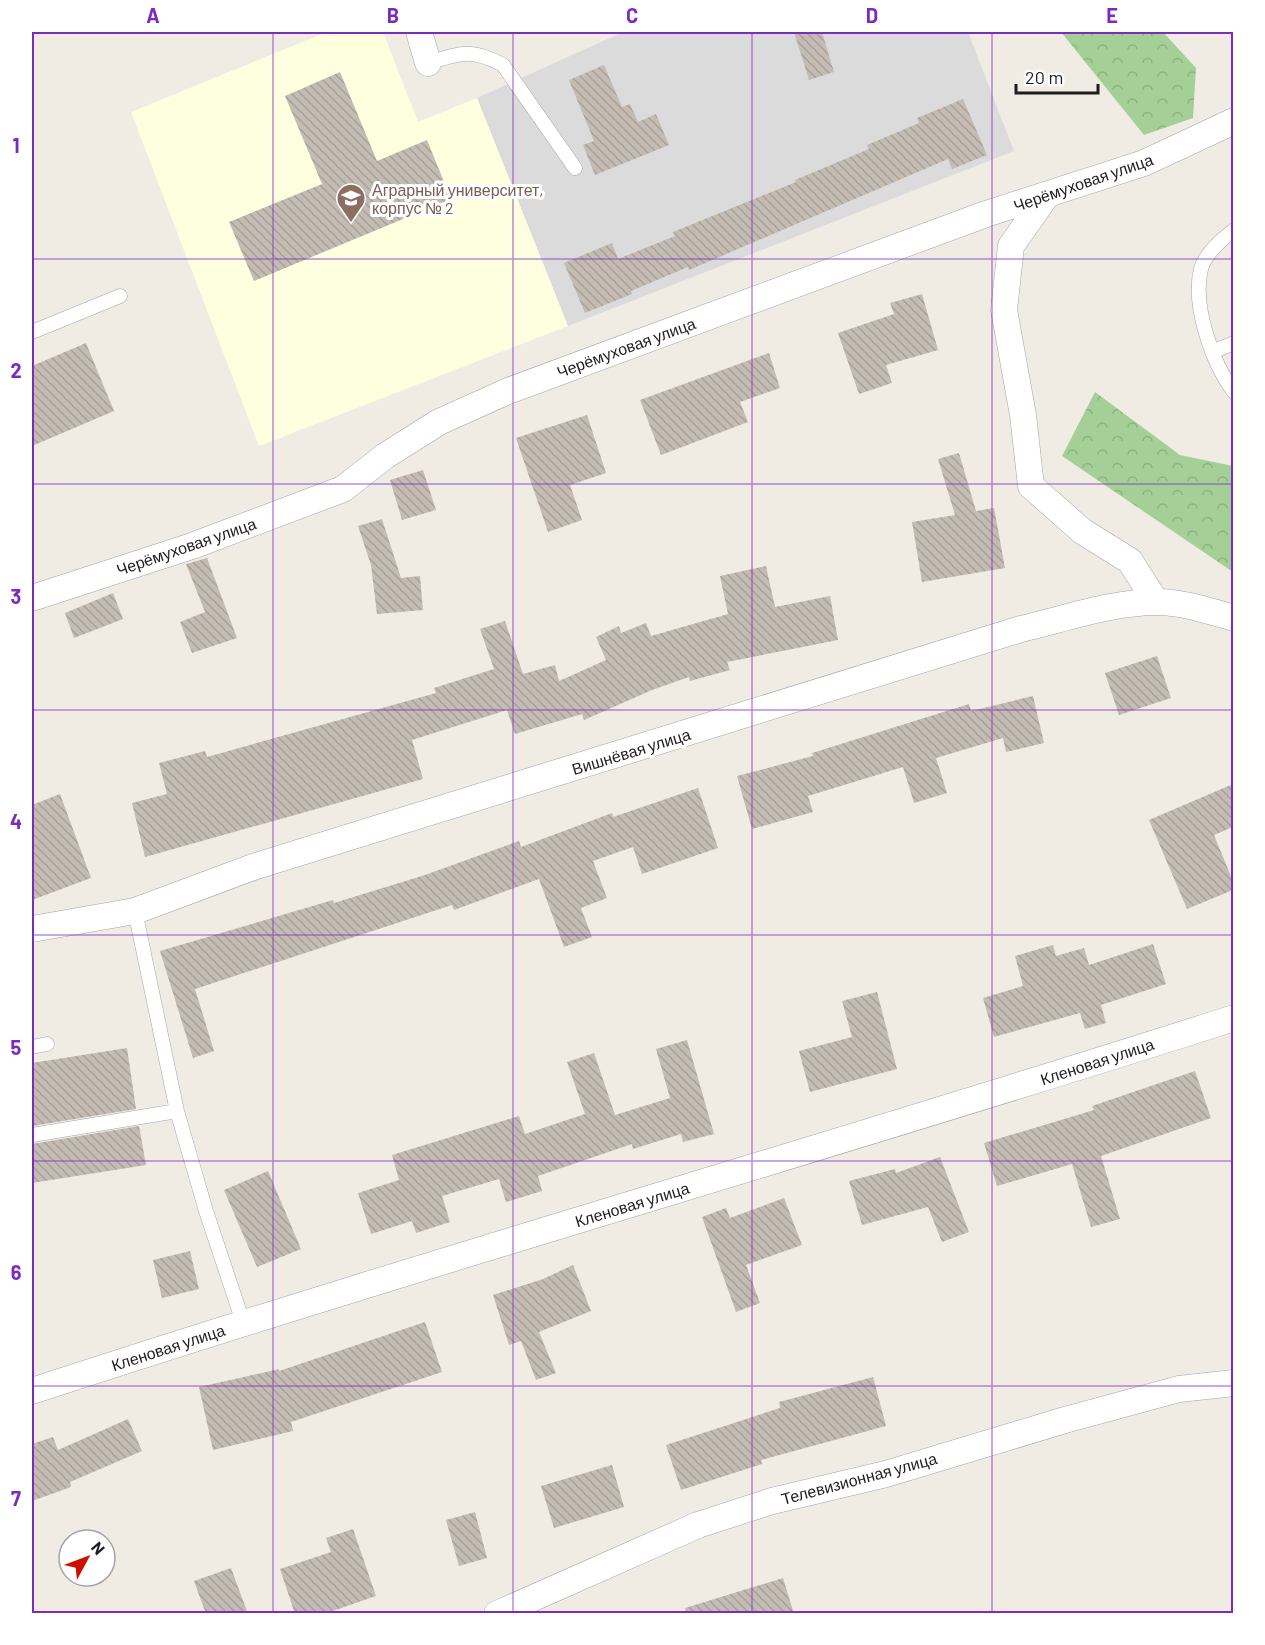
<svg xmlns="http://www.w3.org/2000/svg" width="1265" height="1645" font-family="Barlow,sans-serif">
<style>
.residential{fill:#dcdbdb}
.education{fill:#fdffde}
.forest{fill:url(#forest-crowns)}
.building{fill:url(#building-back-hatch)}
.lines{fill:none;stroke-linecap:round;stroke-linejoin:round}
.lane-casing{stroke:#a5a5a5;stroke-width:15}
.street-casing{stroke:#a5a5a5;stroke-width:27}
.lane{stroke:#fff;stroke-width:14}
.street{stroke:#fff;stroke-width:26}
.grid{fill:none;stroke:#7b2cbf;stroke-width:1.5;stroke-opacity:0.55}
.labels{text-anchor:middle;dominant-baseline:central;stroke-width:6;stroke-linejoin:round;paint-order:stroke}
.street-label{font-size:16px;fill:#1e1e1e;stroke:#fff}
.education-label{font-size:16px;fill:#785e54;stroke:#fff;text-anchor:start}
.neatline{fill:none;stroke:#7b2cbf;stroke-width:2}
.grid-label{font-size:20px;text-anchor:middle;font-weight:bold;fill:#7b2cbf}
</style>
<defs>
<pattern id="forest-crowns" width="20" height="18" patternUnits="userSpaceOnUse" patternTransform="scale(1.5)"><rect width="20" height="18" fill="#a4d097"/><path d="M2 6a3 3 0 1 1 6 0M12 15a3 3 0 1 1 6 0" fill="none" stroke="#8db282"/></pattern>
<pattern id="building-back-hatch" width="6" height="6" patternUnits="userSpaceOnUse" patternTransform="scale(1.5)"><rect width="6" height="6" fill="#c4bcb3"/><path d="M-1 5l2 2M0 0l6 6M5-1l2 2" fill="none" stroke="#a8a19a"/></pattern>
</defs>
<rect width="100%" height="100%" fill="#f0ece4"/>
<path class="residential" d="M 623,32 L 968,32 L 1014,151 L 568,326 L 477,98 Z"/>
<path class="education" d="M 327,32 L 383,32 L 418,122 L 477,98 L 568,326 L 259,446 L 131,112 Z"/>
<path class="forest" d="M 1061,32 L 1163,32 L 1196,68 L 1193,118 L 1144,135 Z
M 1095,392 L 1180,455 L 1233,466 L 1233,572 L 1062,456 Z"/>
<path class="building" d="M 794,32 L 822,32 L 834,72 L 809,80 Z
M 604,65 L 622,107 L 630,104 L 638,122 L 656,114 L 669,145 L 595,175 L 583,145 L 594,141 L 569,80 Z
M 340,72 L 377,161 L 427,140 L 451,199 L 254,281 L 229,222 L 322,184 L 285,96 Z
M 963,99 L 987,155 L 952,169 L 948,159 L 689,270 L 688,267 L 631,291 L 632,294 L 585,313 L 564,263 L 612,243 L 618,259 L 675,236 L 673,232 L 796,182 L 795,180 L 869,149 L 867,145 L 919,123 L 917,118 Z
M 922,294 L 938,350 L 886,365 L 892,383 L 859,394 L 838,333 L 894,314 L 890,303 Z
M 86,343 L 114,411 L 32,446 L 32,366 Z
M 769,353 L 780,388 L 740,402 L 748,422 L 661,455 L 640,400 Z
M 587,415 L 606,473 L 570,485 L 582,520 L 548,532 L 516,438 Z
M 959,453 L 976,511 L 994,508 L 1005,568 L 922,582 L 912,522 L 955,515 L 938,459 Z
M 423,470 L 436,510 L 402,520 L 390,480 Z
M 382,519 L 401,578 L 420,576 L 423,610 L 377,614 L 371,565 L 358,526 Z
M 207,558 L 237,638 L 192,653 L 180,622 L 205,612 L 186,564 Z
M 766,566 L 775,607 L 830,596 L 838,640 L 727,662 L 730,670 L 690,681 L 689,677 L 652,690 L 584,720 L 582,714 L 515,734 L 507,710 L 412,740 L 423,779 L 145,857 L 132,803 L 167,794 L 159,763 L 205,751 L 207,757 L 436,693 L 434,688 L 494,669 L 480,629 L 505,621 L 523,674 L 555,665 L 559,681 L 606,660 L 596,637 L 619,626 L 621,633 L 646,623 L 651,636 L 728,614 L 720,576 Z
M 113,593 L 123,619 L 74,638 L 65,613 Z
M 1157,656 L 1171,698 L 1119,715 L 1105,673 Z
M 1033,696 L 1044,743 L 1006,752 L 1003,738 L 936,758 L 947,793 L 914,803 L 903,767 L 808,796 L 813,812 L 752,829 L 737,776 L 813,756 L 812,753 L 969,704 L 971,711 Z
M 1233,784 L 1233,827 L 1214,835 L 1233,881 L 1233,890 L 1187,909 L 1149,820 Z
M 698,788 L 718,848 L 642,874 L 633,847 L 593,861 L 607,898 L 581,908 L 592,937 L 564,947 L 539,879 L 454,910 L 452,905 L 195,989 L 214,1051 L 193,1058 L 160,951 L 333,900 L 334,903 L 425,875 L 519,841 L 521,847 L 612,813 L 613,817 Z
M 60,794 L 91,878 L 32,900 L 32,805 Z
M 1153,944 L 1166,984 L 1101,1005 L 1106,1023 L 1085,1029 L 1080,1013 L 994,1037 L 983,998 L 1023,986 L 1015,956 L 1053,945 L 1056,956 L 1084,948 L 1089,965 Z
M 877,992 L 897,1069 L 810,1092 L 799,1051 L 852,1037 L 842,1001 Z
M 687,1040 L 714,1134 L 683,1142 L 681,1134 L 633,1149 L 632,1144 L 538,1176 L 542,1191 L 506,1202 L 499,1179 L 442,1196 L 450,1222 L 416,1233 L 412,1221 L 371,1234 L 358,1193 L 399,1180 L 392,1155 L 519,1116 L 525,1134 L 585,1114 L 567,1062 L 594,1053 L 615,1115 L 670,1098 L 656,1049 Z
M 127,1048 L 136,1109 L 32,1126 L 32,1063 Z
M 1195,1071 L 1211,1118 L 1101,1156 L 1120,1219 L 1091,1227 L 1072,1164 L 997,1186 L 984,1143 L 1094,1110 L 1092,1106 Z
M 139,1126 L 146,1165 L 32,1183 L 32,1144 Z
M 940,1157 L 969,1232 L 942,1242 L 928,1207 L 862,1225 L 849,1181 L 895,1169 L 896,1173 Z
M 268,1171 L 301,1249 L 257,1267 L 224,1190 Z
M 784,1198 L 802,1245 L 746,1265 L 760,1303 L 736,1312 L 702,1217 L 726,1208 L 730,1218 Z
M 190,1251 L 199,1289 L 162,1298 L 153,1260 Z
M 573,1265 L 591,1311 L 539,1332 L 556,1373 L 536,1380 L 521,1341 L 509,1345 L 493,1295 L 543,1279 Z
M 425,1322 L 442,1372 L 291,1422 L 293,1431 L 213,1450 L 199,1387 L 279,1369 L 279,1371 Z
M 873,1377 L 886,1426 L 761,1460 L 762,1464 L 681,1490 L 666,1445 L 780,1408 L 779,1402 Z
M 128,1419 L 142,1451 L 70,1482 L 71,1487 L 32,1501 L 32,1444 L 53,1437 L 58,1450 Z
M 612,1465 L 624,1507 L 554,1528 L 541,1486 Z
M 475,1512 L 487,1558 L 459,1566 L 446,1520 Z
M 353,1529 L 376,1596 L 324,1614 L 295,1614 L 280,1569 L 331,1552 L 326,1538 Z
M 231,1568 L 248,1614 L 206,1614 L 194,1581 Z
M 783,1578 L 794,1614 L 686,1614 L 685,1608 Z"/>
<g class="lines">
<g class="lane-casing">
<path id="lane" d="M 428,63 C 461,53 471,48 503,65 L 575,168
M 1234,230 C 1222,239 1205,253 1201,269 C 1192,305 1212,363 1234,392
M 32,332 L 120,296
M 1212,352 L 1234,343
M 135,911 L 177,1111 L 206,1211 L 243,1322
M 32,1047 L 47,1044
M 32,1135 L 177,1111"/>
</g>
<g class="street-casing">
<path id="street" d="M 419,32 L 428,63
M 1047,195 L 1011,246 L 1004,310 L 1023,415 L 1031,486 L 1082,531 L 1130,561 L 1156,602
M 32,598 L 192,546 L 343,489 L 385,456 L 439,422 L 508,391 L 986,214 L 1144,163 L 1234,121
M 32,929 L 135,911 L 256,866 L 1021,629 C 1064,619 1112,602 1157,602 C 1183,602 1209,611 1234,618
M 32,1391 C 430,1261 834,1146 1234,1018
M 497,1614 L 698,1525 L 772,1501 L 886,1474 L 1065,1420 L 1179,1389 L 1234,1383"/>
</g>
<use href="#lane" class="lane"/>
<use href="#street" class="street"/>
</g>
<path class="grid" d="M 273,32 L 273,1614M 513,32 L 513,1614M 752,32 L 752,1614M 992,32 L 992,1614M 32,259 L 1234,259M 32,484 L 1234,484M 32,710 L 1234,710M 32,935 L 1234,935M 32,1161 L 1234,1161M 32,1386 L 1234,1386"/>
<defs>
<g id="university-pin" transform="scale(1.5)"><path d="M0 17L-7.5 6A9.5 9.5 0 1 1 7.5 6Z" fill="#8d6e63" stroke="#fff"/><path d="M0-5L7-2L0 1L-7-2ZM-4 1L0 2.5L4 1V4Q0 6-4 4Z" fill="#fff"/></g>
</defs>
<g fill-rule="evenodd">
<use href="#university-pin" x="351" y="198"/>
</g>
<g class="labels">
<g class="street-label">
<text transform="translate(1083 182) rotate(-19)">Черёмуховая улица</text>
<text transform="translate(626 347) rotate(-20)">Черёмуховая улица</text>
<text transform="translate(186 546) rotate(-19)">Черёмуховая улица</text>
<text transform="translate(631 751) rotate(-17)">Вишнёвая улица</text>
<text transform="translate(1097 1061) rotate(-18)">Кленовая улица</text>
<text transform="translate(632 1204) rotate(-17)">Кленовая улица</text>
<text transform="translate(168 1347) rotate(-18)">Кленовая улица</text>
<text transform="translate(859 1478) rotate(-15)">Телевизионная улица</text>
</g>
<g class="education-label">
<text x="372" y="189">Аграрный университет,<tspan x="372" dy="18">корпус № 2</tspan></text>
</g>
</g>
<rect width="1265" height="1645" fill="none" stroke="#ffffff" stroke-width="66"/>
<g transform="translate(87 1558) rotate(49)"><circle r="28" fill="#ffffff" stroke="#a5a5a5" stroke-width="1.5"/>
<path d="M0-4.5L10 22L0 15L-10 22Z" fill="#cd0e00"/>
<text y="-9" font-size="16" font-weight="bold" text-anchor="middle" fill="#1e1e1e">N</text>
</g>
<path d="M1016 84v9h82v-9" fill="none" stroke="#1e1e1e" stroke-width="3"/>
<text x="1025" y="84" font-size="18" fill="#1e1e1e" stroke="#ffffff" stroke-width="4.5" paint-order="stroke">20 m</text>
<rect x="33" y="33" width="1199" height="1579" class="neatline"/>
<g class="grid-label">
<text x="153" y="23">A</text>
<text x="393" y="23">B</text>
<text x="632" y="23">C</text>
<text x="872" y="23">D</text>
<text x="1112" y="23">E</text>
<text x="16" y="153">1</text>
<text x="16" y="378">2</text>
<text x="16" y="604">3</text>
<text x="16" y="829">4</text>
<text x="16" y="1055">5</text>
<text x="16" y="1280">6</text>
<text x="16" y="1506">7</text>
</g>
</svg>
